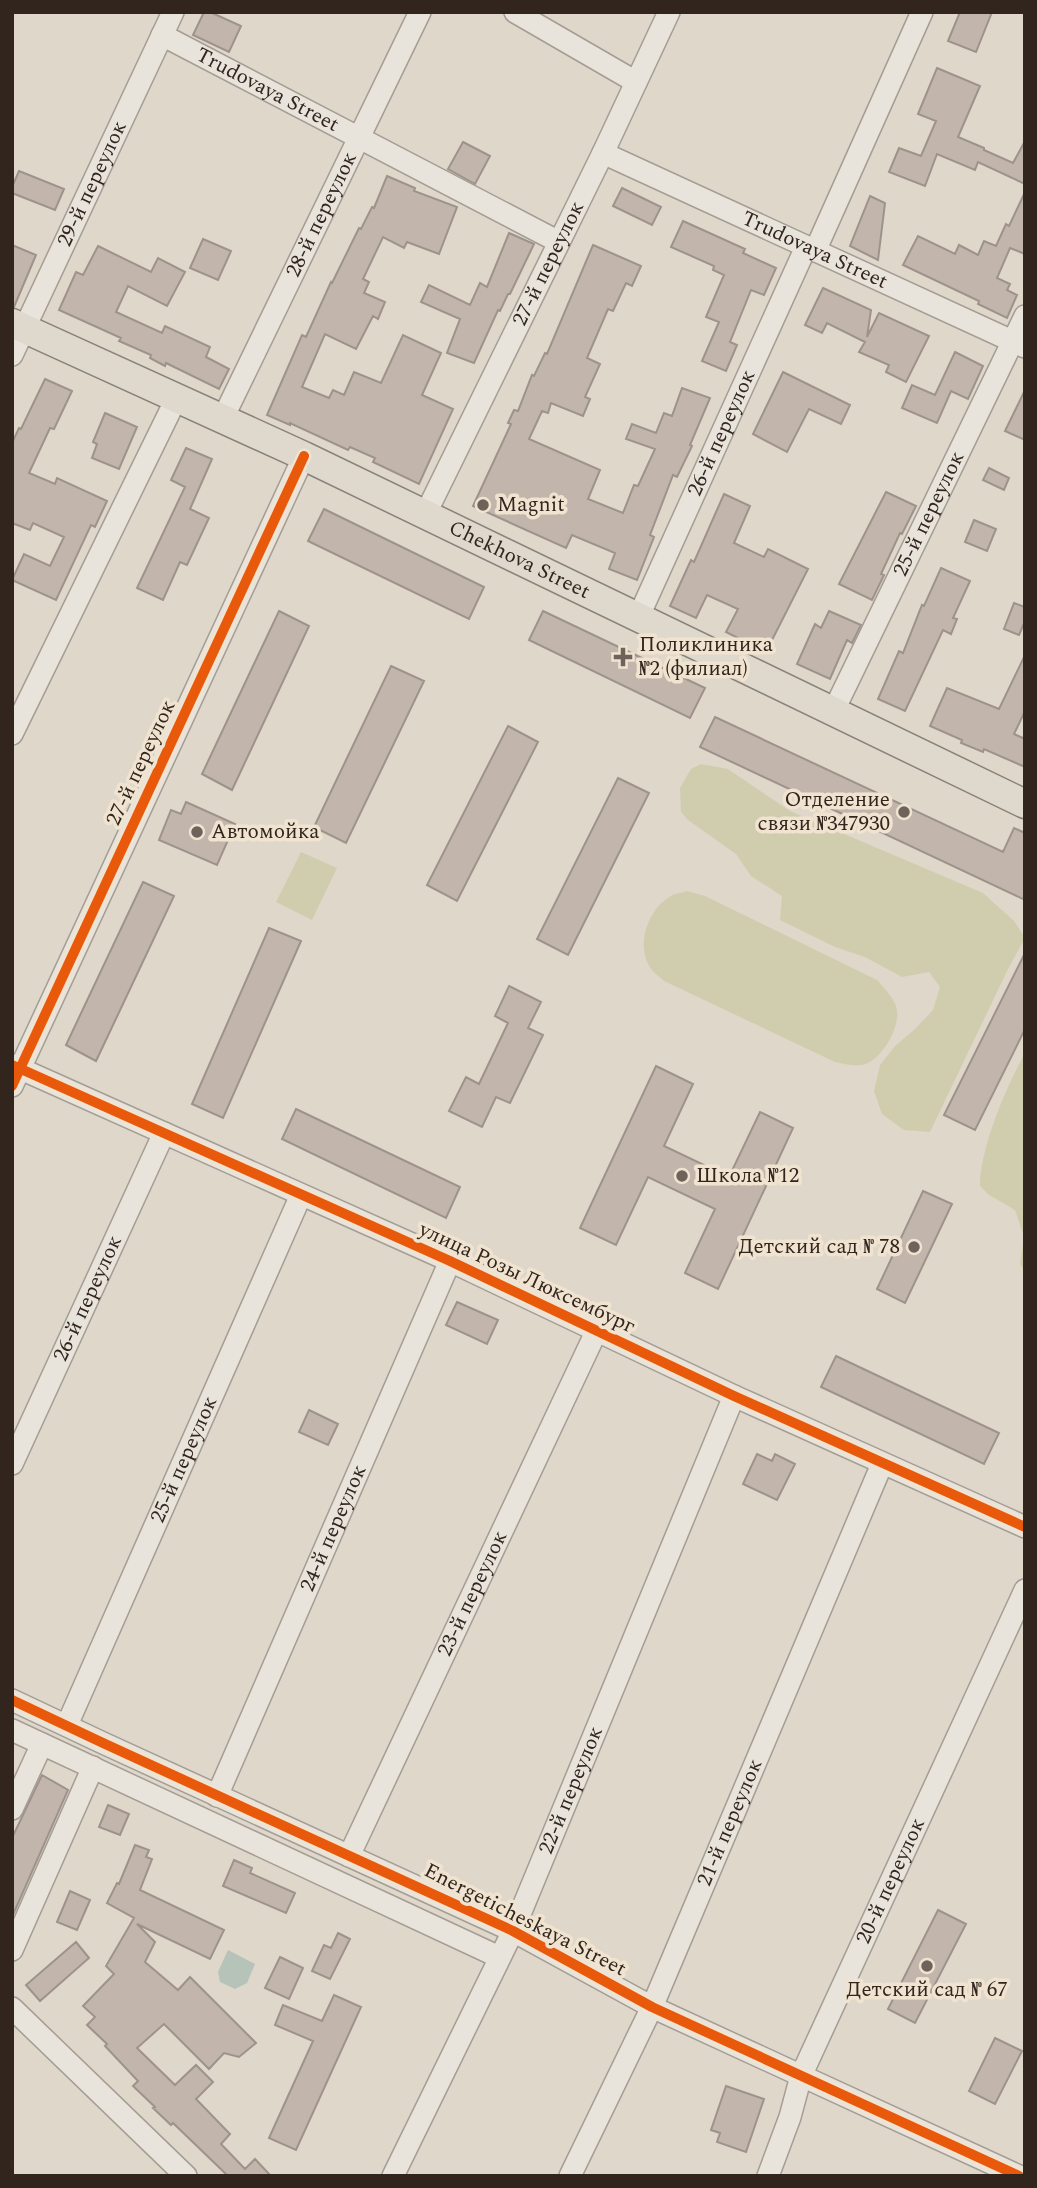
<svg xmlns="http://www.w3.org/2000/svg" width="1037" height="2188" font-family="Spectral,serif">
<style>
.green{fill:#d0cdae}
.water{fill:#b6c3b9}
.building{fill:#c2b5ac;stroke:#9e938b;stroke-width:2}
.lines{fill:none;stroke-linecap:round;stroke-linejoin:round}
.minor-casing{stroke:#a49d94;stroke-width:24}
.major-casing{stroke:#89827a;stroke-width:31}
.minor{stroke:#e8e3db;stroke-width:21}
.major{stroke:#ded8cd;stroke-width:28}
.cycleway-casing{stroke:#f0e4d1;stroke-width:15}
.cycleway{stroke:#e8590c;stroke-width:10}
.poi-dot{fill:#6e635a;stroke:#f0e4d1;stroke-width:2.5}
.labels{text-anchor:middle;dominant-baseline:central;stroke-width:7;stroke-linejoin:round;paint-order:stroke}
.street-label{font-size:21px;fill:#31251e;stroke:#f0e4d1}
.poi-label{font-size:21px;fill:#31251e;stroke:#f0e4d1;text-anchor:start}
</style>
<rect width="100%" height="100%" fill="#dfd7ca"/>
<path class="green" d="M 701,764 L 728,769 L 790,811 L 983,893 L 1014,921 L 1025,938 L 1008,969 L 930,1132 L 904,1130 L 882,1114 L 874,1091 L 880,1065 L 895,1046 L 915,1029 L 933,1010 L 940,987 L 929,972 L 902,977 L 865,957 L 835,947 L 780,920 L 782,896 L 751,876 L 736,854 L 688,820 L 681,812 L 680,788 L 691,769 Z
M 301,852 L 337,868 L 312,920 L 276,902 Z
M 687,891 L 705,896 L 877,980 C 884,988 892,996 896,1006 C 902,1025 884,1055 868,1063 C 859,1068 845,1064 835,1062 L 664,981 C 660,977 655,974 652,970 C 634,948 648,908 671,896 C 675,893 682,893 687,891 Z
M 1025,1053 L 1025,1272 L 1020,1264 L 1024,1237 L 1015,1210 L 989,1195 L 980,1186 C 980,1148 1006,1087 1025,1053 Z"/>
<path class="water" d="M 228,1950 L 255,1964 L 247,1983 L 235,1989 L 220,1982 L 218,1972 Z"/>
<path class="building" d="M 204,12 L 210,12 L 241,26 L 229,52 L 193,35 Z
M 960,12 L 992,12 L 976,52 L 948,41 Z
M 937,68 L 980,86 L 958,137 L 984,148 L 984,150 L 1013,163 L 1025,141 L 1025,184 L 978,162 L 975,170 L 937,154 L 925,186 L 889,172 L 899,148 L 921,156 L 936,121 L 918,114 Z
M 463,142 L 490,156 L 475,184 L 448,169 Z
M 19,171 L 64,189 L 55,210 L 12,193 L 12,187 Z
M 387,176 L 415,188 L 414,191 L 457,207 L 439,254 L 407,242 L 404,248 L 383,237 L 363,279 L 369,282 L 364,293 L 385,302 L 378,319 L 373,316 L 356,349 L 325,334 L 302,387 L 329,398 L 333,390 L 344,395 L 354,372 L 381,383 L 403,335 L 441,353 L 422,395 L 453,409 L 419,484 L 373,462 L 375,458 L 350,447 L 348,450 L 290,423 L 290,425 L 267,415 L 302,335 L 306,337 L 331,282 L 332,283 L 359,228 L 361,229 L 372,207 L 374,208 Z
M 622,188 L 661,207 L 652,225 L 613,206 Z
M 1025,192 L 1025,254 L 1010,248 L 997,278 L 1010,284 L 1007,290 L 1017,295 L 1007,318 L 978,304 L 979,301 L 903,265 L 918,236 L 955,254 L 959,245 L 978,255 L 984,241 L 996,246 L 1006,224 L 1009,226 Z
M 870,196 L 885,203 L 878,260 L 850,246 Z
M 683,221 L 745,249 L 743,253 L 776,268 L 764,295 L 751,290 L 730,342 L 737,345 L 726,371 L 702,361 L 719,322 L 706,317 L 724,275 L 713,270 L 714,266 L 671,247 Z
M 509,233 L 534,244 L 510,294 L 508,294 L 500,311 L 498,310 L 474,363 L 447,353 L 460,319 L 421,302 L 429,285 L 470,305 L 480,283 L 487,287 Z
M 203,239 L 231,251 L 218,280 L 190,268 Z
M 12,245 L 36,255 L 14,307 L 12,307 Z
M 593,245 L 641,266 L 632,286 L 626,283 L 613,311 L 608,309 L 587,358 L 600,364 L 585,397 L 590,399 L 583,416 L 551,403 L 548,413 L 542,411 L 529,439 L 600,470 L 588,499 L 623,513 L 634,485 L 638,486 L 655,449 L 626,439 L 632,424 L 656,433 L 664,413 L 672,416 L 682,388 L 710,398 L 690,445 L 692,446 L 677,477 L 673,475 L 650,535 L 654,537 L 637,580 L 609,569 L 615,553 L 572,535 L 566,548 L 473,506 L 511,424 L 508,423 L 514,410 L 518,411 L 532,375 L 534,376 L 545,353 L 547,354 Z
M 98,246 L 151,272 L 158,258 L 185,272 L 167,306 L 128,286 L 116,312 L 162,333 L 165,326 L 210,347 L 206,357 L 229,369 L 219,389 L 166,363 L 165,366 L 150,358 L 151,355 L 119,341 L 121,338 L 59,310 L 76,272 L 83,275 Z
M 823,288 L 871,310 L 867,337 L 879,313 L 929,336 L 906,382 L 886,372 L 889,365 L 859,352 L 865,342 L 827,323 L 822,333 L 805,325 Z
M 955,352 L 983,366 L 968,399 L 951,391 L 937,423 L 902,408 L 912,385 L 935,395 Z
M 783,372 L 850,405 L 841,424 L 809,409 L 787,452 L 753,434 Z
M 45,379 L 72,391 L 54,429 L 50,428 L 29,473 L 55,484 L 57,478 L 107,501 L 95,527 L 91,525 L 56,600 L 12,580 L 24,554 L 50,566 L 64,537 L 33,523 L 30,530 L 12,523 L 12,443 L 19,428 L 21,429 Z
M 1025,390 L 1025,440 L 1005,431 Z
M 105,413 L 137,427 L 119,469 L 92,458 L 97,444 L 93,442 Z
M 186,448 L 212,459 L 190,509 L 209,518 L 187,565 L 180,562 L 163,600 L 137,588 L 185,487 L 171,480 Z
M 989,468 L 1009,478 L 1004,490 L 983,480 Z
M 886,492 L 916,506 L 902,534 L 900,533 L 881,574 L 884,575 L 872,600 L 839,584 Z
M 724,494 L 750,506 L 734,543 L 764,557 L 768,549 L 808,569 L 766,652 L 726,632 L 738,609 L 707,595 L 696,618 L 670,606 L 691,560 L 694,562 Z
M 324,509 L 484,587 L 469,619 L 308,541 Z
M 974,520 L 996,529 L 987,551 L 965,542 Z
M 941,568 L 970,581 L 953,618 L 957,619 L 951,634 L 943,630 L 905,711 L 878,699 L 899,651 L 903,653 L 922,605 L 924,606 Z
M 1014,603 L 1025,607 L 1025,621 L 1019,635 L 1004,629 Z
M 279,611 L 309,626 L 232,790 L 202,774 Z
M 543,611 L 705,688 L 690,718 L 529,640 Z
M 829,611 L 861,625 L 852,643 L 847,640 L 830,679 L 797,664 L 815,624 L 821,628 Z
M 1025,655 L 1025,711 L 1014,734 L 1025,739 L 1025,767 L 984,749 L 983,752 L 961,743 L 962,740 L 930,726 L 947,688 L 999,709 Z
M 391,666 L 424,681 L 346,843 L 314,827 Z
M 715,717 L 1003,852 L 1014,828 L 1025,833 L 1025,900 L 700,747 Z
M 508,726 L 538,742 L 457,901 L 427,885 Z
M 618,778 L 649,793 L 568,955 L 537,939 Z
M 186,802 L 235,824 L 217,865 L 159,840 L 171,810 L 181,814 Z
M 143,882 L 174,896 L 96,1061 L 66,1045 Z
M 269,928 L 301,941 L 223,1118 L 192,1104 Z
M 1025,953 L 1025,1029 L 975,1130 L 944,1115 Z
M 509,986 L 541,1002 L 528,1028 L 543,1035 L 510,1103 L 496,1097 L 482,1127 L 449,1111 L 466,1077 L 479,1084 L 508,1023 L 495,1016 Z
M 656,1066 L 693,1084 L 664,1146 L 729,1177 L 760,1112 L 793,1128 L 718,1289 L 685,1273 L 715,1209 L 648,1177 L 616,1245 L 580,1228 Z
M 296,1109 L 460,1187 L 446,1218 L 282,1139 Z
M 923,1191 L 952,1204 L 905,1303 L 877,1289 Z
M 457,1302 L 498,1320 L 487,1344 L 446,1325 Z
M 836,1356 L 999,1433 L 984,1464 L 821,1387 Z
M 309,1410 L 338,1424 L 328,1445 L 299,1432 Z
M 757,1454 L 772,1461 L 775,1454 L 795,1464 L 777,1500 L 743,1484 Z
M 42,1775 L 68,1790 L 12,1917 L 12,1838 Z
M 108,1805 L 129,1814 L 120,1835 L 99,1827 Z
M 135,1845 L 149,1850 L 146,1857 L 152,1859 L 140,1890 L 224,1930 L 210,1959 L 137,1924 L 155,1942 L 145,1962 L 178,1990 L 190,1977 L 256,2043 L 239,2057 L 224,2053 L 209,2069 L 164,2024 L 137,2048 L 175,2085 L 196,2065 L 213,2082 L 196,2099 L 230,2134 L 221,2144 L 245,2169 L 255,2159 L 271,2176 L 228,2176 L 173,2123 L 171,2125 L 153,2108 L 155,2107 L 133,2086 L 138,2081 L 105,2046 L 107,2044 L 87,2025 L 95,2017 L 83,2006 L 114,1974 L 106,1966 L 134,1918 L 107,1903 L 117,1883 L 119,1884 Z
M 234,1860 L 252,1868 L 250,1873 L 295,1893 L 286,1913 L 223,1886 Z
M 70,1891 L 90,1900 L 77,1930 L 57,1922 Z
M 938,1910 L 966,1924 L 915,2023 L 888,2009 Z
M 338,1933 L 350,1939 L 330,1979 L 312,1971 L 324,1945 L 331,1948 Z
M 76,1942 L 89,1958 L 40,2001 L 26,1985 Z
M 280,1957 L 303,1968 L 289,1999 L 265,1988 Z
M 334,1995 L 361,2007 L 296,2150 L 269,2138 L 313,2041 L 275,2025 L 283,2005 L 322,2021 Z
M 995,2038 L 1022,2051 L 995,2104 L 969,2091 Z
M 726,2086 L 764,2099 L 746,2152 L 717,2142 L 720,2133 L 711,2130 Z"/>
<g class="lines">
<g class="minor-casing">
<g id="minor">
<path d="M 515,12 L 636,82"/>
<path id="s1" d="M 162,35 L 559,242"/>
<path id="s2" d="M 603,153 L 1025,347"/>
<path d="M 815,251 L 922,12"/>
<path id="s3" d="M 12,355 L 173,12"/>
<path id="s4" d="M 223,418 L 420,12"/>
<path id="s5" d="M 425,515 L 603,153 L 669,12"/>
<path id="s6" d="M 638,618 L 806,247"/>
<path id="s7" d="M 833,712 L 1025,316"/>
<path d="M 12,734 L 177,397"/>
<path d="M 12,1065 L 450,1261 L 734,1396 L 1025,1527"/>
<path d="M 12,1086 L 304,456"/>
<path id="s8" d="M 12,1464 L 164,1133"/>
<path d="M 12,1700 L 103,1743 L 513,1931 L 652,2007 L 1019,2176"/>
<path id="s9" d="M 67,1725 L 301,1195"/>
<path d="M 12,1730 L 499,1957"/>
<path id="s10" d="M 217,1796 L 450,1261"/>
<path d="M 12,1809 L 42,1744"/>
<path id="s11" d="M 349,1856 L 596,1332"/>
<path d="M 12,1950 L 93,1767"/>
<path d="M 12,2008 L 186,2176"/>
<path id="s12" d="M 393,2176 L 513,1931 L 734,1396"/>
<path id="s13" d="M 570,2176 L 652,2007 L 882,1464"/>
<path id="s14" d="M 768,2176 L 790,2117 L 801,2076 L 1025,1590"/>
</g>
</g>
<g class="major-casing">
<g id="major">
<path id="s15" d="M 12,323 L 304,456 L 1025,804"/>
</g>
</g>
<use href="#minor" class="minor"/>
<use href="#major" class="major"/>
<g class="cycleway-casing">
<path id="cycleway" d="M 12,1065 L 450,1261 L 734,1396 L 1025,1527
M 12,1086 L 304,456
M 12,1700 L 103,1743 L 513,1931 L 652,2007 L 1019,2176"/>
</g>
<use href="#cycleway" class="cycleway"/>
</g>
<g class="poi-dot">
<circle cx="483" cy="505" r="7"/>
<path d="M619.5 646.5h7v7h7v7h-7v7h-7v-7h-7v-7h7z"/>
<circle cx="904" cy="812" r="7"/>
<circle cx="197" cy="832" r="7"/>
<circle cx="682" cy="1176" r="7"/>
<circle cx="914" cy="1247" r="7"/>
<circle cx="927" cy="1966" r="7"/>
</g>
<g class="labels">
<g class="street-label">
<text stroke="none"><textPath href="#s1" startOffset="119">Trudovaya Street</textPath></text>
<text stroke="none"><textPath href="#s3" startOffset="189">29-й переулок</textPath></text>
<text stroke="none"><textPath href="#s4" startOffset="226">28-й переулок</textPath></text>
<text stroke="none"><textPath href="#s2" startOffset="233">Trudovaya Street</textPath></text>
<text stroke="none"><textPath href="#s5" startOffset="280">27-й переулок</textPath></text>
<text stroke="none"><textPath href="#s6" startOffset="203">26-й переулок</textPath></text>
<text stroke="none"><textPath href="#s7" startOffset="220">25-й переулок</textPath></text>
<text stroke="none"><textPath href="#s15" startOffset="560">Chekhova Street</textPath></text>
<text transform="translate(141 763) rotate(-65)">27-й переулок</text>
<text transform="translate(527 1278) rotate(25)">улица Розы Люксембург</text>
<text stroke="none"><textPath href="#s8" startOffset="182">26-й переулок</textPath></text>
<text stroke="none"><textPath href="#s9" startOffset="290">25-й переулок</textPath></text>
<text stroke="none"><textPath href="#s10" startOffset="292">24-й переулок</textPath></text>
<text stroke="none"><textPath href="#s11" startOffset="290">23-й переулок</textPath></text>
<text stroke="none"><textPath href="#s12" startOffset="425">22-й переулок</textPath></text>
<text stroke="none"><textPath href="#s13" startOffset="388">21-й переулок</textPath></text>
<text stroke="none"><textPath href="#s14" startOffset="320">20-й переулок</textPath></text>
<text transform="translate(525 1920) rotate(27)">Energeticheskaya Street</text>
</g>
<g class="poi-label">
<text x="497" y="505">Magnit</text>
<text x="639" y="645">Поликлиника<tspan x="639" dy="24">№2 (филиал)</tspan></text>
<text x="890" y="800" text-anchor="end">Отделение<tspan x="890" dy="24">связи №347930</tspan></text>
<text x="211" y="832">Автомойка</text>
<text x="696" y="1176">Школа №12</text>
<text x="900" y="1247" text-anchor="end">Детский сад № 78</text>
<text x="927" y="1990" text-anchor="middle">Детский сад № 67</text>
</g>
</g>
<rect width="1037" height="2188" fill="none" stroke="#31251e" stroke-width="28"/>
</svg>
